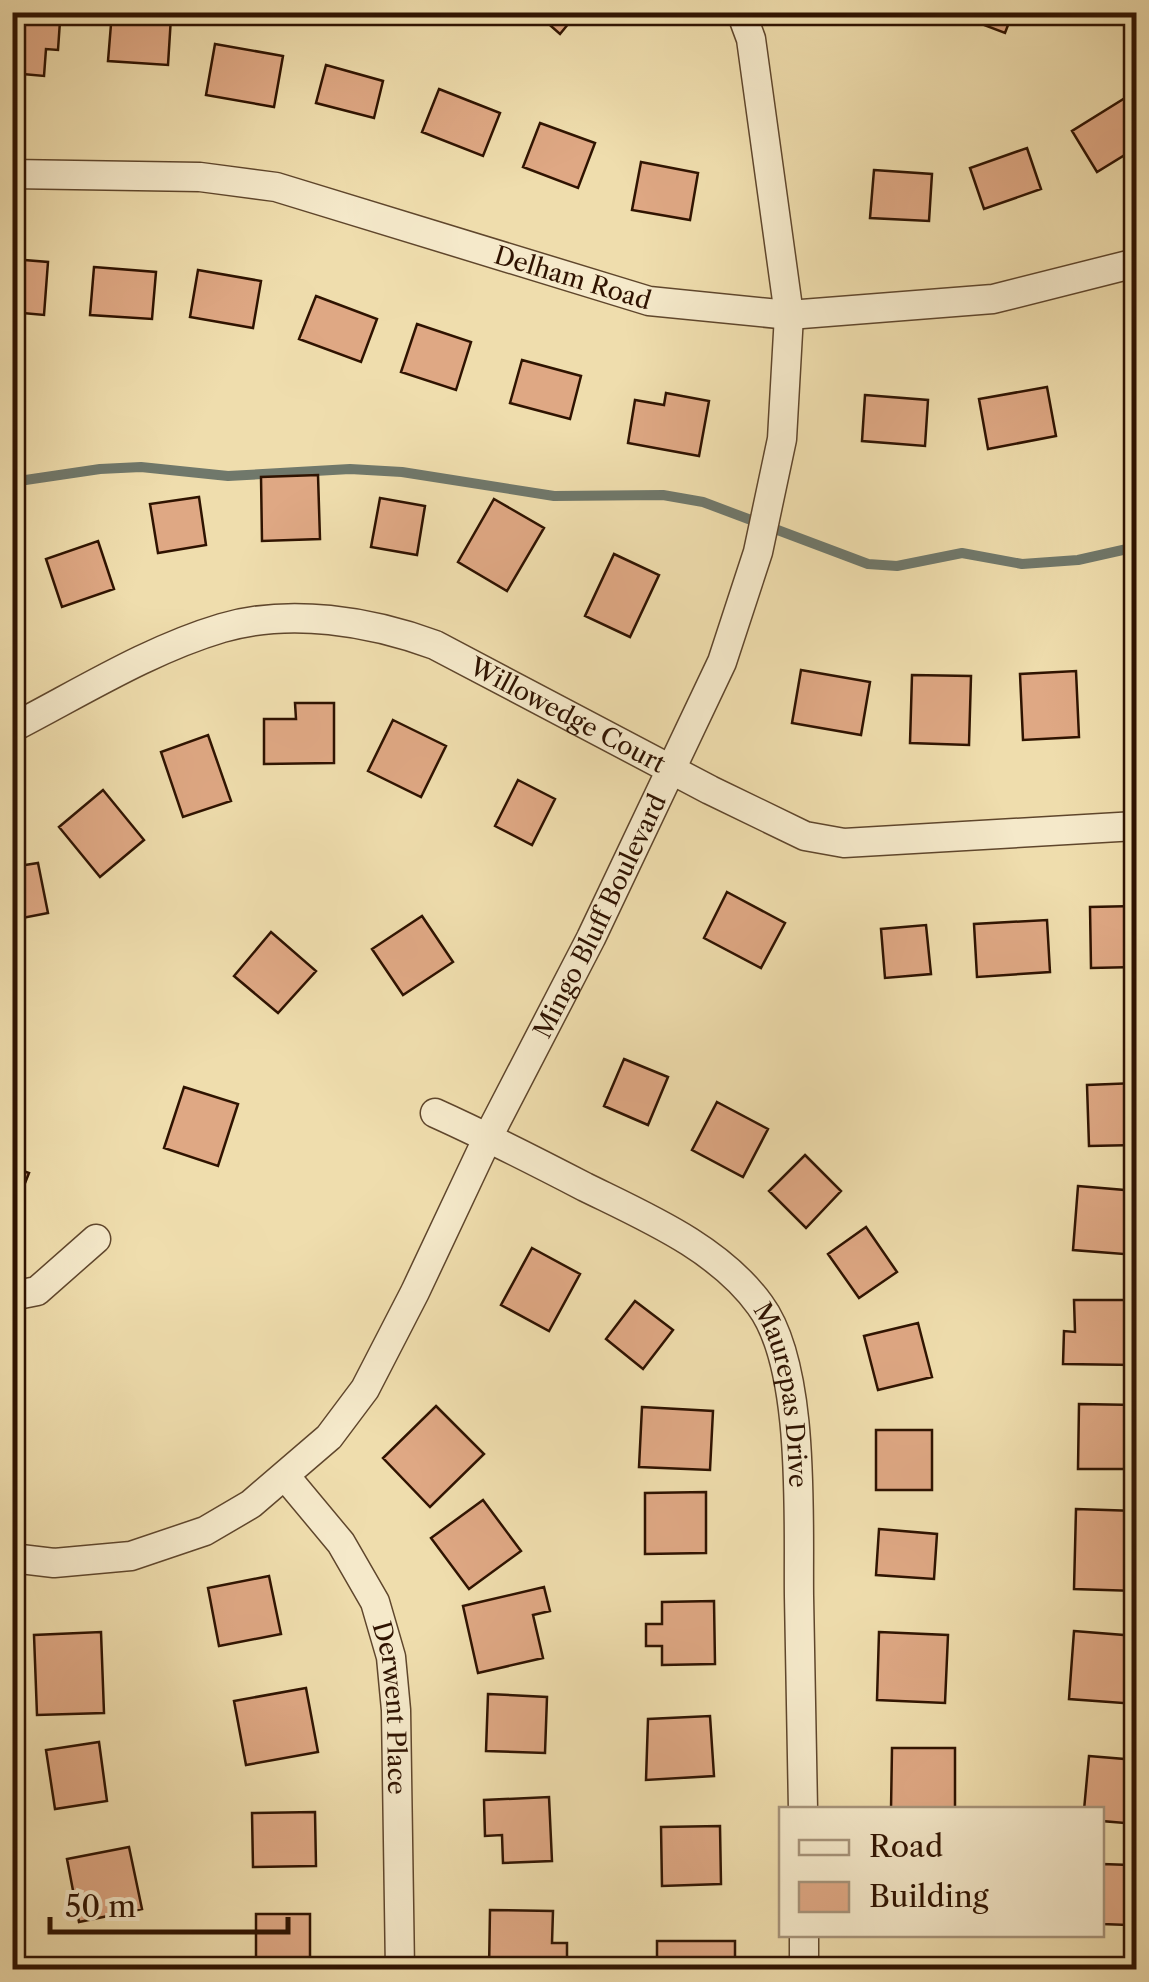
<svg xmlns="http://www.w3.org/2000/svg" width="1149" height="1982" font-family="'Libre Caslon Text',serif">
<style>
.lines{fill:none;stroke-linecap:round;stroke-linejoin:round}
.stream{stroke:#70786b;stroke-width:10}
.building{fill:#dfa884;stroke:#2f1301;stroke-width:2.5}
.street-casing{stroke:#5f462c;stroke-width:31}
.street{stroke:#f5e9ca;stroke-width:28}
.labels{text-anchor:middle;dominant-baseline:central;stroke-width:8;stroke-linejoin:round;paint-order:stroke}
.street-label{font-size:25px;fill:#2f1301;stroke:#f5e9ca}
</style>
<rect width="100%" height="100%" fill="#efddad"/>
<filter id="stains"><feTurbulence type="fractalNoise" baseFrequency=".002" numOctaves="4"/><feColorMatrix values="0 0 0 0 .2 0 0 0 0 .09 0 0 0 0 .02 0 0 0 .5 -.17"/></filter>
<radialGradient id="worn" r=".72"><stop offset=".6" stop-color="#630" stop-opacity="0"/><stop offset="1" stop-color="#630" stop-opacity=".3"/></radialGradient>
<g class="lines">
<path class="stream" d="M 12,482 L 100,469 L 141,467 L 228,476 L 350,469 L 402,472 L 554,496 L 663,495 L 703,502 L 868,564 L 897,566 L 962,553 L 1022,564 L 1078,560 L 1136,547"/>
</g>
<path class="building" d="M 112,12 L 171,17 L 168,65 L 108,61 Z
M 535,12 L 578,12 L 560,34 Z
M 950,12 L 1013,12 L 1005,33 Z
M 12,18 L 60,21 L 58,50 L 46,49 L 44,76 L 12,73 Z
M 215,44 L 283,56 L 274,107 L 206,95 Z
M 326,65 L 383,81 L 374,118 L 316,103 Z
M 439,89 L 500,113 L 483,156 L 422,132 Z
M 1125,98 L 1136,118 L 1136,148 L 1097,172 L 1072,131 Z
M 540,123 L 595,143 L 578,188 L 523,167 Z
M 1027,148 L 1041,189 L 984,209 L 970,168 Z
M 641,162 L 698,173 L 690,220 L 632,210 Z
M 874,170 L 932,174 L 929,221 L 870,218 Z
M 12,259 L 48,262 L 44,315 L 12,312 Z
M 94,267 L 156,272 L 152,319 L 90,315 Z
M 198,270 L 261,281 L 253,328 L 190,317 Z
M 316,296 L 377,319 L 361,362 L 299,339 Z
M 417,324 L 471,342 L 456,390 L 401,372 Z
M 522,360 L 581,376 L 570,419 L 510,403 Z
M 1047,387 L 1056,436 L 988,449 L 979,399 Z
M 666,393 L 709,401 L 699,456 L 628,443 L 635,400 L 664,405 Z
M 865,395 L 928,400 L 925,446 L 862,441 Z
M 318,475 L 320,539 L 262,541 L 261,477 Z
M 199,497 L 206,545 L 158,553 L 150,504 Z
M 380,498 L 425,506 L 417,555 L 371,547 Z
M 494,499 L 544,528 L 507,591 L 458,562 Z
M 98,541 L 114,589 L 62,607 L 46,559 Z
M 614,554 L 659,575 L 630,637 L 585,616 Z
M 1136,656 L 1136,733 L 1128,733 L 1126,657 Z
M 801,670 L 870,682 L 861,735 L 792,723 Z
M 1076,671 L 1079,737 L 1023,740 L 1020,674 Z
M 912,675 L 971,676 L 969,745 L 910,743 Z
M 295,703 L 334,703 L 334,763 L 264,764 L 264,719 L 296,719 Z
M 393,720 L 446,746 L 421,797 L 368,771 Z
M 208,735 L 231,801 L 183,817 L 161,752 Z
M 518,780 L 555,799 L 532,845 L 495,826 Z
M 103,790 L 144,840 L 100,877 L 59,827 Z
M 38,863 L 48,913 L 12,920 L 12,867 Z
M 727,892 L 785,923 L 761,968 L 704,938 Z
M 1135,906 L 1136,967 L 1091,968 L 1090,907 Z
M 422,916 L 453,962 L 403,995 L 372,949 Z
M 1047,920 L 1050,972 L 977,977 L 974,924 Z
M 926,925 L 931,974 L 885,978 L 881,929 Z
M 271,932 L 316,971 L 278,1013 L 234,976 Z
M 624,1059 L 668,1077 L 648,1125 L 604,1106 Z
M 1136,1083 L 1136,1145 L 1089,1146 L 1087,1085 Z
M 184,1087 L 238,1104 L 218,1166 L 164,1148 Z
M 717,1102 L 768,1129 L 743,1177 L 692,1150 Z
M 805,1155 L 841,1191 L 806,1228 L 769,1191 Z
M 12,1167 L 29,1173 L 12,1216 Z
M 1078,1186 L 1136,1191 L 1136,1255 L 1073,1250 Z
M 866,1227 L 897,1272 L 859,1298 L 828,1254 Z
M 532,1248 L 580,1274 L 549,1331 L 501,1305 Z
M 1074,1300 L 1136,1300 L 1136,1365 L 1063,1364 L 1064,1331 L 1075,1332 Z
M 635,1301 L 673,1330 L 643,1369 L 606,1339 Z
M 918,1323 L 932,1377 L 878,1390 L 864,1336 Z
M 1079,1404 L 1136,1405 L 1136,1445 L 1126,1444 L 1125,1469 L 1078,1469 Z
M 436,1406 L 484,1454 L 430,1507 L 383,1458 Z
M 642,1407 L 713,1411 L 710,1470 L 639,1467 Z
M 876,1430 L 932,1430 L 932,1490 L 876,1490 Z
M 706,1492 L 706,1553 L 645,1554 L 645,1493 Z
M 483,1500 L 521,1551 L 469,1589 L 431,1538 Z
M 1076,1509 L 1136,1511 L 1136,1591 L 1074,1589 Z
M 879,1529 L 937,1534 L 934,1579 L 876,1575 Z
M 269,1576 L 281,1634 L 219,1646 L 208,1588 Z
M 544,1587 L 550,1611 L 533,1615 L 543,1658 L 478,1673 L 463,1606 Z
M 714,1601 L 715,1664 L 662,1665 L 662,1646 L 646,1646 L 646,1624 L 662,1624 L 662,1602 Z
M 1074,1631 L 1136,1636 L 1136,1704 L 1069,1699 Z
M 101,1632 L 104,1713 L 37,1715 L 34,1635 Z
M 879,1632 L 948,1635 L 945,1703 L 877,1700 Z
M 306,1688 L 318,1752 L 246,1765 L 234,1701 Z
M 488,1694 L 547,1697 L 545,1753 L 486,1751 Z
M 710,1716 L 714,1776 L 646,1780 L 648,1719 Z
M 99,1742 L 107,1801 L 55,1809 L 46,1750 Z
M 892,1748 L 955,1748 L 955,1810 L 891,1810 Z
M 1089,1756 L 1136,1760 L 1136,1824 L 1102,1821 L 1102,1810 L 1084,1810 Z
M 549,1797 L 552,1861 L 503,1863 L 502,1835 L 485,1836 L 484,1800 Z
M 315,1812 L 316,1866 L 253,1867 L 252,1813 Z
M 720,1826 L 721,1884 L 662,1886 L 661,1827 Z
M 129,1847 L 142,1909 L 79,1922 L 67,1859 Z
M 1102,1864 L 1130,1865 L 1128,1925 L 1102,1924 Z
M 490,1910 L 553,1911 L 552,1943 L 567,1943 L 567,1970 L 489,1970 Z
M 256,1914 L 310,1914 L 310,1970 L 256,1970 Z
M 657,1941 L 735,1941 L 735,1970 L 657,1970 Z
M 953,1959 L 954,1970 L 892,1970 L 892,1961 Z"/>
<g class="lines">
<g class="street-casing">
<g id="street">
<path id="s1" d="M 12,174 L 200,177 L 276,187 L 649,301 L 789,315 L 993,299 L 1136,263"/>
<path id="s2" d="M 12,728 C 80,693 148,650 222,628 C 290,608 370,621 435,645 L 710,790 L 805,836 L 844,843 L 1136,826"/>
<path id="s3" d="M 435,1113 C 486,1136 535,1161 585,1187 C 646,1217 719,1248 760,1305 C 806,1367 798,1519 799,1596 C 800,1667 802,1738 803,1810"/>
<path d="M 12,1296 L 37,1291 L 96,1239"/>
<path id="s4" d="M 286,1477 L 341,1543 L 375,1602 L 391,1657 L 396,1710 L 400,1970"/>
<path id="s5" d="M 12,1558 L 54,1563 L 131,1556 L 205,1531 L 251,1504 L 329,1437 L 365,1389 L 415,1292 L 488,1137 L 591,938 L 722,662 L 758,552 L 782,439 L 789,315 L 751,39 L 741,12"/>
<path d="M 804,1934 L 804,1970"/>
</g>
</g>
<use href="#street" class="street"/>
</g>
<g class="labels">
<g class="street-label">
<text stroke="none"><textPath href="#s1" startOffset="575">Delham Road</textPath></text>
<text stroke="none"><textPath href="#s2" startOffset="600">Willowedge Court</textPath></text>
<text stroke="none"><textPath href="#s5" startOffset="942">Mingo Bluff Boulevard</textPath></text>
<text stroke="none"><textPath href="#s3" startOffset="475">Maurepas Drive</textPath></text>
<text stroke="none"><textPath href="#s4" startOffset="262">Derwent Place</textPath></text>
</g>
</g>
<rect width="1149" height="1982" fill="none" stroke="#efddad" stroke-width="50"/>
<rect x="15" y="15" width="1119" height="1952" fill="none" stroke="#2f1301" stroke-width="5"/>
<rect x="25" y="25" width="1099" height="1932" fill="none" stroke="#2f1301" stroke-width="2.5"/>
<rect x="779" y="1807" width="325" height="130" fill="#f5e9ca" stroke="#a6937a" stroke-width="2.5"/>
<rect x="799" y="1840" width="50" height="15" fill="#f5e9ca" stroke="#a6937a" stroke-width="2.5"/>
<text x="869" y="1857" font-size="30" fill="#2f1301">Road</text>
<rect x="799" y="1882" width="50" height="30" fill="#dfa884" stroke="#a6937a" stroke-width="2.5"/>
<text x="869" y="1907" font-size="30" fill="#2f1301">Building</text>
<path d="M50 1917v15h238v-15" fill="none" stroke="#2f1301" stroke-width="5"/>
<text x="65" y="1917" font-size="30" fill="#2f1301" stroke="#f5e9ca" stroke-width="8" paint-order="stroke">50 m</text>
<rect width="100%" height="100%" filter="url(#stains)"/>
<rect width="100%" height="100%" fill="url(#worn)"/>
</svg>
